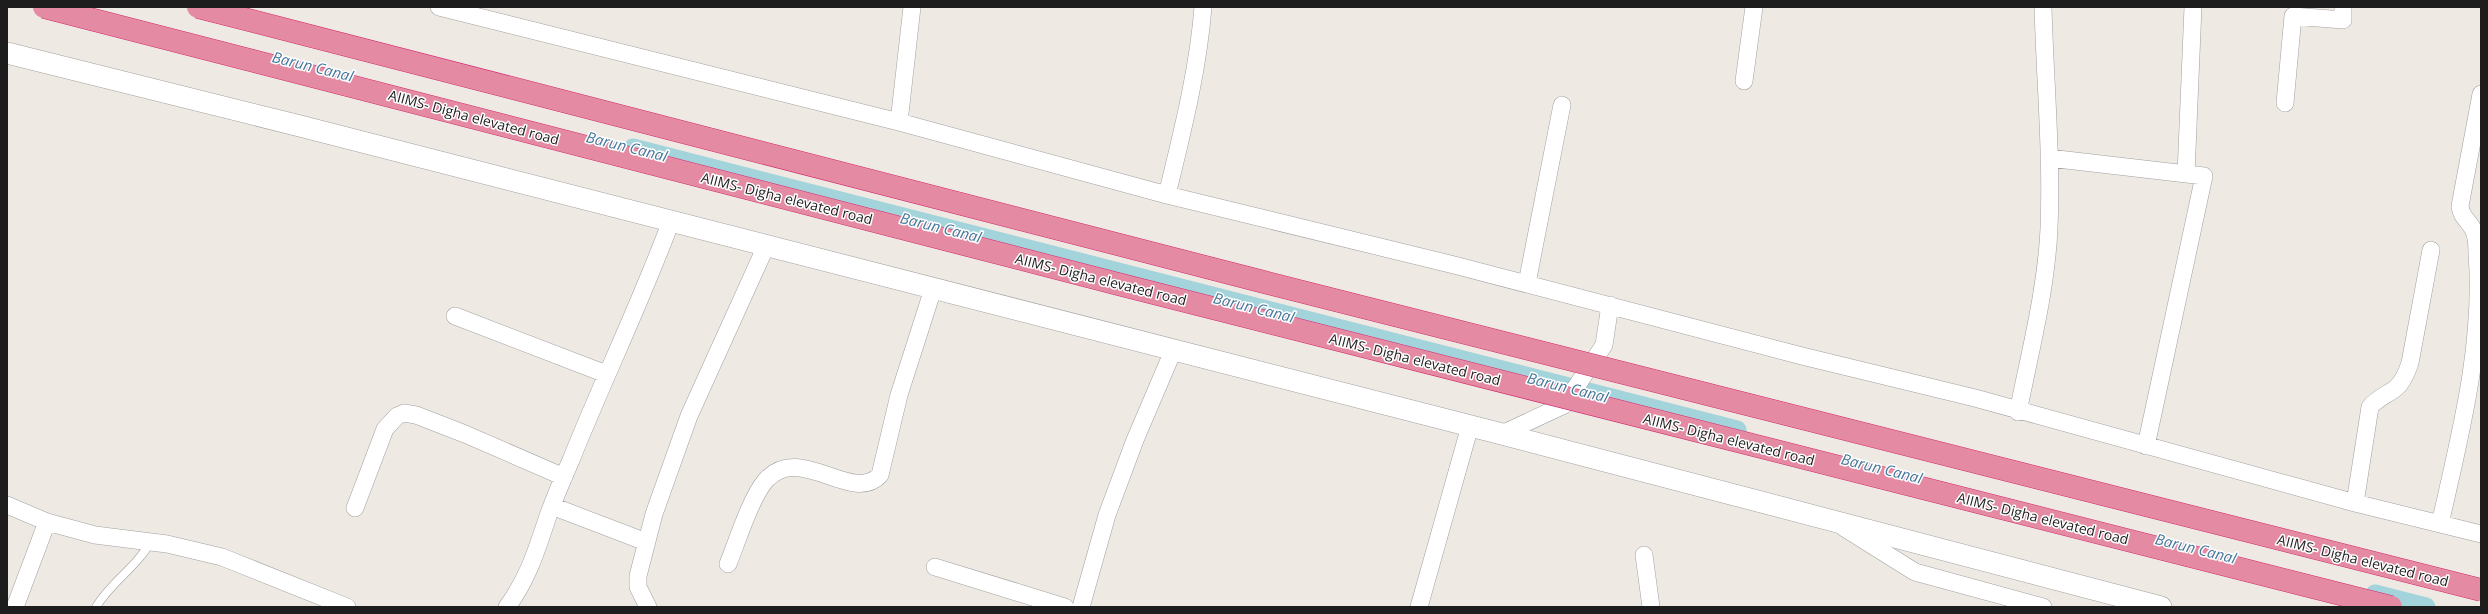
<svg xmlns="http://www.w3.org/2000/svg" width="2488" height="614" font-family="'Open Sans',sans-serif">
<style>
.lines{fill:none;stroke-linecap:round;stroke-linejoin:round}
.canal{stroke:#a3d3db;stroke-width:19}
.service-casing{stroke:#a1a1a1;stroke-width:9}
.minor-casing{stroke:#a1a1a1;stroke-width:18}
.tertiary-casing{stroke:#a1a1a1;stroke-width:22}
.service{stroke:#fff;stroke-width:8}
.minor{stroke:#fff;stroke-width:17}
.tertiary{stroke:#fff;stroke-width:21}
.motorway-bridge-casing{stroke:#d42771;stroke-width:23;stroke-linecap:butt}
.motorway-bridge{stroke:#e48ba3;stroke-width:22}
.labels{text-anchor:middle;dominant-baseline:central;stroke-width:3;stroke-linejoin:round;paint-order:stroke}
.street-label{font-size:14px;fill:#1d1d1d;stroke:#fff}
.water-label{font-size:15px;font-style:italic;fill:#45789b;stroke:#fff}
</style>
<rect width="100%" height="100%" fill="#eee9e2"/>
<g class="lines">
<path class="canal" d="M 633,148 L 1737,430
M 2375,594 L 2426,607"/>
<g class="service-casing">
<path id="service" d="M 96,607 C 111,582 137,567 151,541"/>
</g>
<g class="minor-casing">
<path id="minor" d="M 439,7 L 899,122 L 1167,195 L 1454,265 L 1802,356 L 1975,398 L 2355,503 L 2481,534
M 1744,81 L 1754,7
M 2285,103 L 2293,16 L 2343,20 L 2343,7
M 899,122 L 912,7
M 2049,158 L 2204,176 L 2146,446
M 2186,174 L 2193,7
M 1167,195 C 1182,133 1198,71 1203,7
M 1527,283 L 1562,105
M 455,316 L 606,374
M 2018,412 C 2030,352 2046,291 2049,229 C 2052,155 2045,81 2043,7
M 1502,434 L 1564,405 L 1604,345 L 1610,305
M 2355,503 L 2370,407 C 2377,398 2387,395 2396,388 C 2403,382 2407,372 2410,363 L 2431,250
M 7,505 L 47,522 L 95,535 L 167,544 L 222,557 L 347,607
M 552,506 L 646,542
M 355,508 L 385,429 L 397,416 L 404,413 L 416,415 L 465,434 L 564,477
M 2440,524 C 2460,435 2484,345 2477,253 C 2477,245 2477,236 2473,229 C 2468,220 2461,217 2460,206 L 2481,94
M 1843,527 L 1915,572 L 2043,607
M 1644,555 L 1651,607
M 728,564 C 737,542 751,497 766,480 C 800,442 852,505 880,475 L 899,395 L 933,289
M 935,567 L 1065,607
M 15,607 L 47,522
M 507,607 C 528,579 537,549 548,516 C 555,497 563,478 571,460 C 603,380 641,302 671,221
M 648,607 L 638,587 L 638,576 L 654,514 L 689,416 L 766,246
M 1081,607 L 1107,515 L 1135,440 L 1173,351
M 1419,607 L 1470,426"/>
</g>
<g class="tertiary-casing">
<path id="tertiary" d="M 7,53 L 300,126 L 1502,434 L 2161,607"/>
</g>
<use href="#service" class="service"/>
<use href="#minor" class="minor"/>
<use href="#tertiary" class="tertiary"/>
<g class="motorway-bridge-casing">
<path id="motorway-bridge" d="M 44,7 L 1118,284 L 2391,607
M 198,7 L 1260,281 L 2481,590"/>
</g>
<use href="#motorway-bridge" class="motorway-bridge"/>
</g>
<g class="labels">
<g class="street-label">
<text transform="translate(474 117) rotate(15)">AIIMS- Digha elevated road</text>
<text transform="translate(787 198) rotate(14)">AIIMS- Digha elevated road</text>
<text transform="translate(1101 279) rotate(14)">AIIMS- Digha elevated road</text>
<text transform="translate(1415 359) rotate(14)">AIIMS- Digha elevated road</text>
<text transform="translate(1729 439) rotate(14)">AIIMS- Digha elevated road</text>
<text transform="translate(2043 518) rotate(14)">AIIMS- Digha elevated road</text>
<text transform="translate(2363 560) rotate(14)">AIIMS- Digha elevated road</text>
</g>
<g class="water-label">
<text transform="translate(313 66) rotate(14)">Barun Canal</text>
<text transform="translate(627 146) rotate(14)">Barun Canal</text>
<text transform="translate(941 227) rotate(14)">Barun Canal</text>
<text transform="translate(1254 307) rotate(14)">Barun Canal</text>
<text transform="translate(1568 387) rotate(14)">Barun Canal</text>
<text transform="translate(1882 468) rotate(14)">Barun Canal</text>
<text transform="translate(2196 548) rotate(14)">Barun Canal</text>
</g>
</g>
<rect width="2488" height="614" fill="none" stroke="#1d1d1d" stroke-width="16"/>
</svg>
